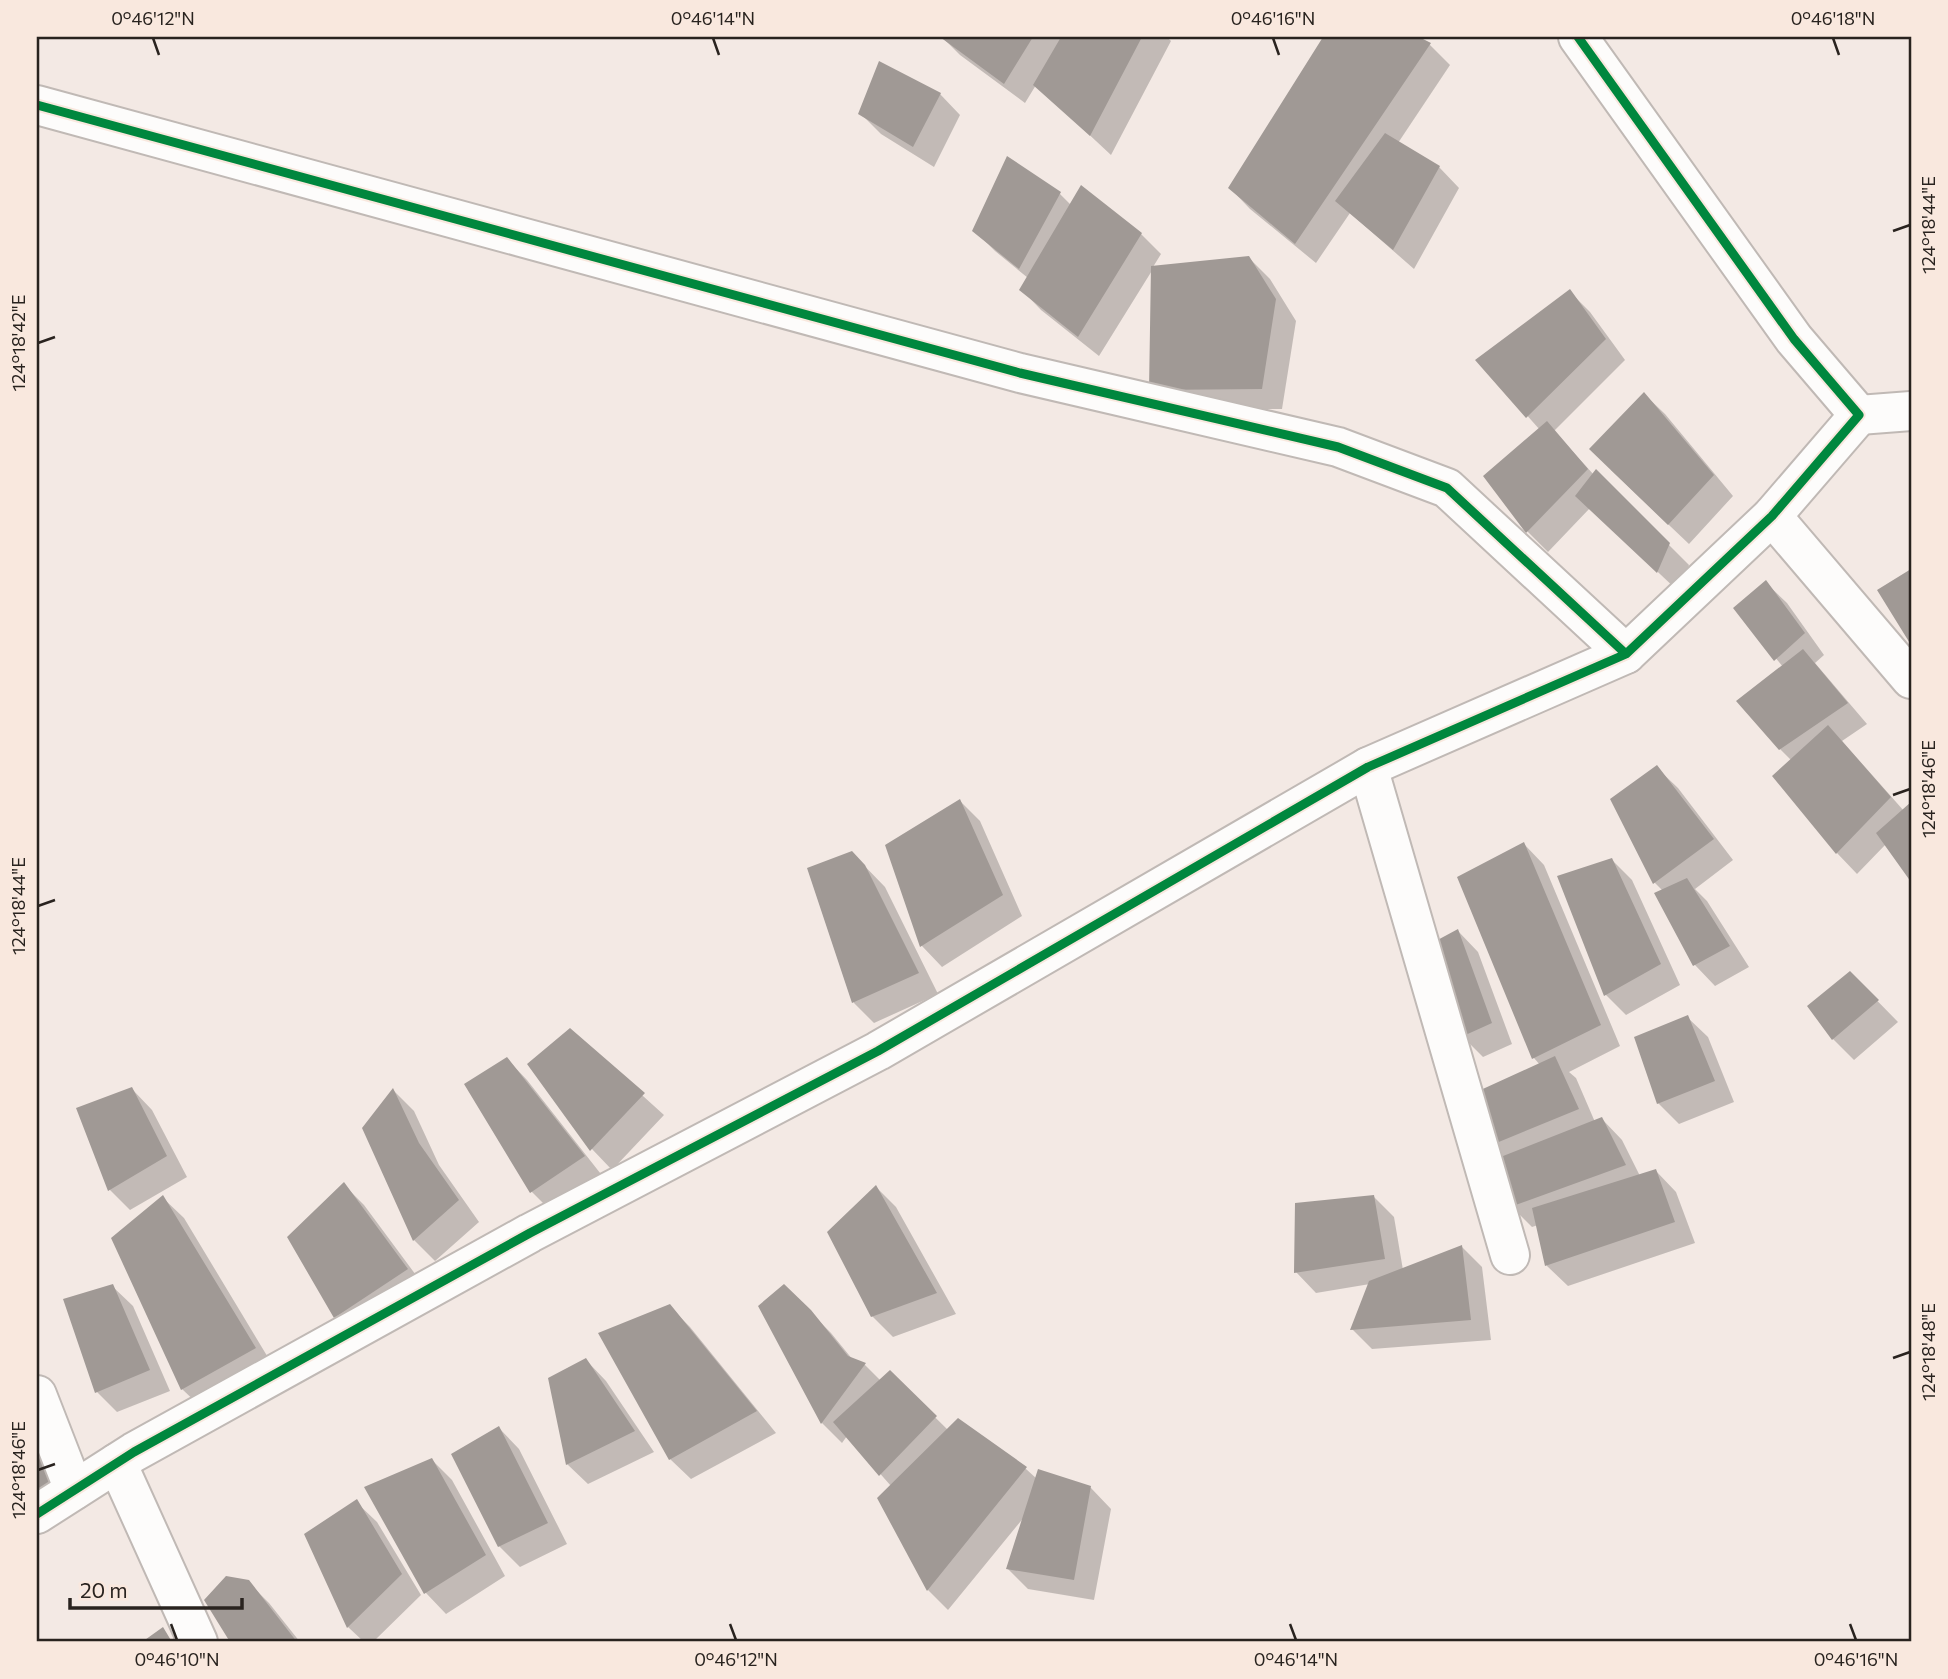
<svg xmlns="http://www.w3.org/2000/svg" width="1948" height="1679" font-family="Commissioner,sans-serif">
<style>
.shadow{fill:#0003}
.building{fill:#a09995}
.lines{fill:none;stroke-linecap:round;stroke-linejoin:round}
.minor-casing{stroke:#c0b9b5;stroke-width:42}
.tertiary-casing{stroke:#c0b9b5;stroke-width:42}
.minor{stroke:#fdfcfb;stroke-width:38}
.tertiary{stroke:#fdfcfb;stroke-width:38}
.cycleway-casing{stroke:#f9e8de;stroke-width:13}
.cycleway{stroke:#00873e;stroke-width:9}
.ticks{fill:none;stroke:#29231f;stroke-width:2.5}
.neatline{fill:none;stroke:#29231f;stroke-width:2.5}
.ticks-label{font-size:18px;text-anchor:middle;fill:#29231f}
</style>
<rect width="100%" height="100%" fill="#f3e9e4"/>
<path class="shadow" d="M 942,37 L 1167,37 L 1171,41 L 1111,155 L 1036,85 L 1025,103 L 960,55 Z
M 1326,37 L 1415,37 L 1430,45 L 1450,65 L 1398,143 L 1439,167 L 1459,188 L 1414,269 L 1350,213 L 1316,263 L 1250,209 L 1230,188 Z
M 940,94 L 960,115 L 934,167 L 881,134 L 860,113 Z
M 1060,194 L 1071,205 L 1141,234 L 1161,254 L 1153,267 L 1249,258 L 1270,279 L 1296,321 L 1282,409 L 1171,410 L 1153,269 L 1099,356 L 1041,310 L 1021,289 L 1028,278 L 995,251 L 974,230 Z
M 1569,291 L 1590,312 L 1625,360 L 1554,431 L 1594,475 L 1596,472 L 1689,565 L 1678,591 L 1590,508 L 1548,552 L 1528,532 L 1486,476 L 1540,430 L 1478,360 Z
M 1644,394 L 1665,414 L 1733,496 L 1689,544 L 1611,470 Z
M 1766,583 L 1787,603 L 1824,655 L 1815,663 L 1867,724 L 1842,741 L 1904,811 L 1911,805 L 1911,879 L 1886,844 L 1857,874 L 1837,853 L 1774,776 L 1792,761 L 1780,749 L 1783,667 L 1735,608 Z
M 1657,768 L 1678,788 L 1733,860 L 1695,889 L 1707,901 L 1749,967 L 1715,986 L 1695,965 L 1656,894 L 1663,891 L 1655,883 L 1612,799 Z
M 960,801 L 980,821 L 1022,916 L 942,967 L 922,946 L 887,846 Z
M 1524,844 L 1544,865 L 1620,1046 L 1569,1072 L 1576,1078 L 1595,1122 L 1602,1119 L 1622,1140 L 1640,1176 L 1656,1171 L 1676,1192 L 1695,1243 L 1568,1286 L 1547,1266 L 1538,1225 L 1532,1227 L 1511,1206 L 1503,1158 L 1490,1145 L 1540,1065 L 1534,1058 L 1459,878 Z
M 852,853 L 885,887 L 938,994 L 874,1023 L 854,1003 L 809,869 Z
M 1612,860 L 1632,880 L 1680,985 L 1626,1015 L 1606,995 Z
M 1458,931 L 1478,952 L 1512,1044 L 1483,1057 L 1463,1037 Z
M 1850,973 L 1898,1022 L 1854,1060 L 1833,1039 L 1810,1006 Z
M 1687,1017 L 1708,1037 L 1734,1102 L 1679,1124 L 1658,1103 Z
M 570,1030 L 664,1115 L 612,1170 L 592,1149 L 529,1064 Z
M 507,1059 L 527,1080 L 604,1178 L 552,1212 L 532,1192 Z
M 132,1089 L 152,1110 L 187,1177 L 130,1210 L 110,1190 L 78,1109 Z
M 394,1091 L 414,1111 L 439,1165 L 479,1222 L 435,1261 L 414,1240 L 365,1128 Z
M 344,1185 L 364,1205 L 427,1290 L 356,1337 L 335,1317 Z
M 876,1187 L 896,1207 L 956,1314 L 893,1337 L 872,1316 Z
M 1374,1197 L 1394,1217 L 1403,1270 L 1462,1247 L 1482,1267 L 1491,1340 L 1372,1349 L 1352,1329 L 1370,1284 L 1316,1293 L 1296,1272 Z
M 163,1198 L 184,1218 L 275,1369 L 203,1409 L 182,1389 Z
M 112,1286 L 133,1306 L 170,1391 L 117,1412 L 97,1392 Z
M 784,1286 L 831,1333 L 853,1360 L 865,1365 L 881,1381 L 890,1373 L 948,1430 L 958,1421 L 1026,1469 L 1037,1479 L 1091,1488 L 1111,1509 L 1094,1600 L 1028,1589 L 1008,1569 L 1025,1516 L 948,1610 L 928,1590 L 879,1498 L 891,1486 L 847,1436 L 842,1443 L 822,1423 L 760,1306 Z
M 669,1306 L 690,1327 L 776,1433 L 691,1479 L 670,1459 Z
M 586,1360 L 606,1381 L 654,1452 L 588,1484 L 567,1464 Z
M 37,1401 L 82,1508 L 43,1534 L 37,1527 Z
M 499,1428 L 519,1449 L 567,1544 L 520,1567 L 499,1546 Z
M 432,1460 L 452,1480 L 505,1576 L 446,1614 L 426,1593 L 367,1488 Z
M 356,1502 L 377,1522 L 421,1595 L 373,1642 L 364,1642 L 348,1627 Z
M 248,1582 L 269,1603 L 300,1642 L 232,1642 L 206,1600 Z"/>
<path class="building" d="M 940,37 L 1033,37 L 1004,84 Z
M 1061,37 L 1142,37 L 1090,136 L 1033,85 Z
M 1323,37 L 1419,37 L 1431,43 L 1295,244 L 1228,188 Z
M 879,61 L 941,93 L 913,147 L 858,114 Z
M 1385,133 L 1440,166 L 1393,250 L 1335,201 Z
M 1007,156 L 1061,192 L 1019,269 L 972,231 Z
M 1081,185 L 1142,233 L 1078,337 L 1019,290 Z
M 1249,256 L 1276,299 L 1262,389 L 1149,390 L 1151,266 Z
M 1570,289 L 1606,339 L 1526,418 L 1475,360 Z
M 1644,392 L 1714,475 L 1668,525 L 1589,449 Z
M 1547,421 L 1588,469 L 1526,533 L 1483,476 Z
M 1596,469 L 1670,543 L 1657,573 L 1575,496 Z
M 1911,569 L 1911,645 L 1877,590 Z
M 1766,580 L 1805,633 L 1774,661 L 1733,608 Z
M 1803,649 L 1848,703 L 1779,750 L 1736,701 Z
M 1828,725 L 1891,797 L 1836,854 L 1772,776 Z
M 1657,765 L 1714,839 L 1653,884 L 1610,799 Z
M 960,799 L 1003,895 L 920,947 L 885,845 Z
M 1911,802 L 1911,882 L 1876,833 Z
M 1524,842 L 1601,1025 L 1532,1059 L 1457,877 Z
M 852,851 L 865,865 L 919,973 L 852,1003 L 807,868 Z
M 1612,858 L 1661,964 L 1604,996 L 1557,876 Z
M 1687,878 L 1730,946 L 1693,966 L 1654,893 Z
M 1458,929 L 1492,1023 L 1461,1037 L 1432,943 Z
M 1850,971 L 1879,1000 L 1832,1040 L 1807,1006 Z
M 1688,1015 L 1715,1081 L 1657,1104 L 1634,1037 Z
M 570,1028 L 645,1093 L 590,1151 L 527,1064 Z
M 1555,1056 L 1579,1109 L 1489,1146 L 1474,1093 Z
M 507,1057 L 585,1156 L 530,1193 L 464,1084 Z
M 132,1087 L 167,1156 L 108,1191 L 76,1108 Z
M 393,1088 L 419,1143 L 459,1200 L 413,1241 L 362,1128 Z
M 1602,1117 L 1626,1165 L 1510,1207 L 1498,1158 Z
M 1656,1169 L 1675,1222 L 1545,1266 L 1532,1208 Z
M 344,1182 L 408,1269 L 334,1318 L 287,1237 Z
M 876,1185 L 937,1293 L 871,1317 L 827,1232 Z
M 163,1195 L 256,1348 L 181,1390 L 111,1238 Z
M 1374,1195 L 1385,1259 L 1294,1273 L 1295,1203 Z
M 1462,1245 L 1471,1320 L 1350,1330 L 1369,1281 Z
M 113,1284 L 150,1370 L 95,1393 L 63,1299 Z
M 784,1284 L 811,1310 L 848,1356 L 866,1363 L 821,1424 L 758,1306 Z
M 670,1304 L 757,1411 L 669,1460 L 598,1333 Z
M 586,1358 L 635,1431 L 566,1465 L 548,1378 Z
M 890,1370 L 937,1416 L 879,1476 L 833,1422 Z
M 958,1418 L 1027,1467 L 927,1591 L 877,1498 Z
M 37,1424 L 63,1487 L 37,1505 Z
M 499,1426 L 548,1523 L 498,1547 L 451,1454 Z
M 432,1458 L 486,1555 L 424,1594 L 364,1487 Z
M 1038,1469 L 1091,1486 L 1074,1580 L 1006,1569 Z
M 357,1499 L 402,1574 L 347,1628 L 304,1534 Z
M 226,1576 L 249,1580 L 297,1642 L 230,1642 L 204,1600 Z
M 163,1627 L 172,1642 L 142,1642 Z"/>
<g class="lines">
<g class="minor-casing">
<path id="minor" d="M 37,105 L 1020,373 L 1338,447 L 1447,488 L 1626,654
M 1859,415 L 1911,411
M 1772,516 L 1911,679
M 1368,767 L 1510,1255
M 37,1395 L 74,1490
M 117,1463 L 198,1642"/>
</g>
<g class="tertiary-casing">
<path id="tertiary" d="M 37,1514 L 134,1452 L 530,1233 L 878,1051 L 1368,767 L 1626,654 L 1772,516 L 1859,415 L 1794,339 L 1578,37"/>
</g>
<use href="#minor" class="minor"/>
<use href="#tertiary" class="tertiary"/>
<g class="cycleway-casing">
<path id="cycleway" d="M 37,105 L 1020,373 L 1338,447 L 1447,488 L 1626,654
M 37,1514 L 134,1452 L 530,1233 L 878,1051 L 1368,767 L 1626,654 L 1772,516 L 1859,415 L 1794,339 L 1578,37"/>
</g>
<use href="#cycleway" class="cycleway"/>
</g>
<path class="ticks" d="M 153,38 L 159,55M 713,38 L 719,55M 1273,38 L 1279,55M 1833,38 L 1839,55M 1893,231 L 1910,225M 38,343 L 55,337M 1893,795 L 1910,789M 38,906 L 55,900M 1893,1358 L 1910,1352M 38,1470 L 55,1464M 171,1624 L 177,1640M 730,1624 L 736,1640M 1290,1624 L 1296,1640M 1850,1624 L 1856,1640"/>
<rect width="1948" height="1679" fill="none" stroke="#f9e8de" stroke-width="77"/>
<path d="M70 1598v10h172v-10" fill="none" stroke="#29231f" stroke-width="3.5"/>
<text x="80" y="1598" font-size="21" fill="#29231f" stroke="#f9e8de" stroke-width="5" paint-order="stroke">20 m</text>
<rect x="38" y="38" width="1872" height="1602" class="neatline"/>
<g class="ticks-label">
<text x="153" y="25">0°46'12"N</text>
<text x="713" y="25">0°46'14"N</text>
<text x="1273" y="25">0°46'16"N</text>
<text x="1833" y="25">0°46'18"N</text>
<text transform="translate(1929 225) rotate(-90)" y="6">124°18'44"E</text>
<text transform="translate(19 343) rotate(-90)" y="6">124°18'42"E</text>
<text transform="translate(1929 789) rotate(-90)" y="6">124°18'46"E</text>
<text transform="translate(19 906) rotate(-90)" y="6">124°18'44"E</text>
<text transform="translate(1929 1352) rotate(-90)" y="6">124°18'48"E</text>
<text transform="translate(19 1470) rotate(-90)" y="6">124°18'46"E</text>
<text x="177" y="1666">0°46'10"N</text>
<text x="736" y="1666">0°46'12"N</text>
<text x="1296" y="1666">0°46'14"N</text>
<text x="1856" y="1666">0°46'16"N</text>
</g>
</svg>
